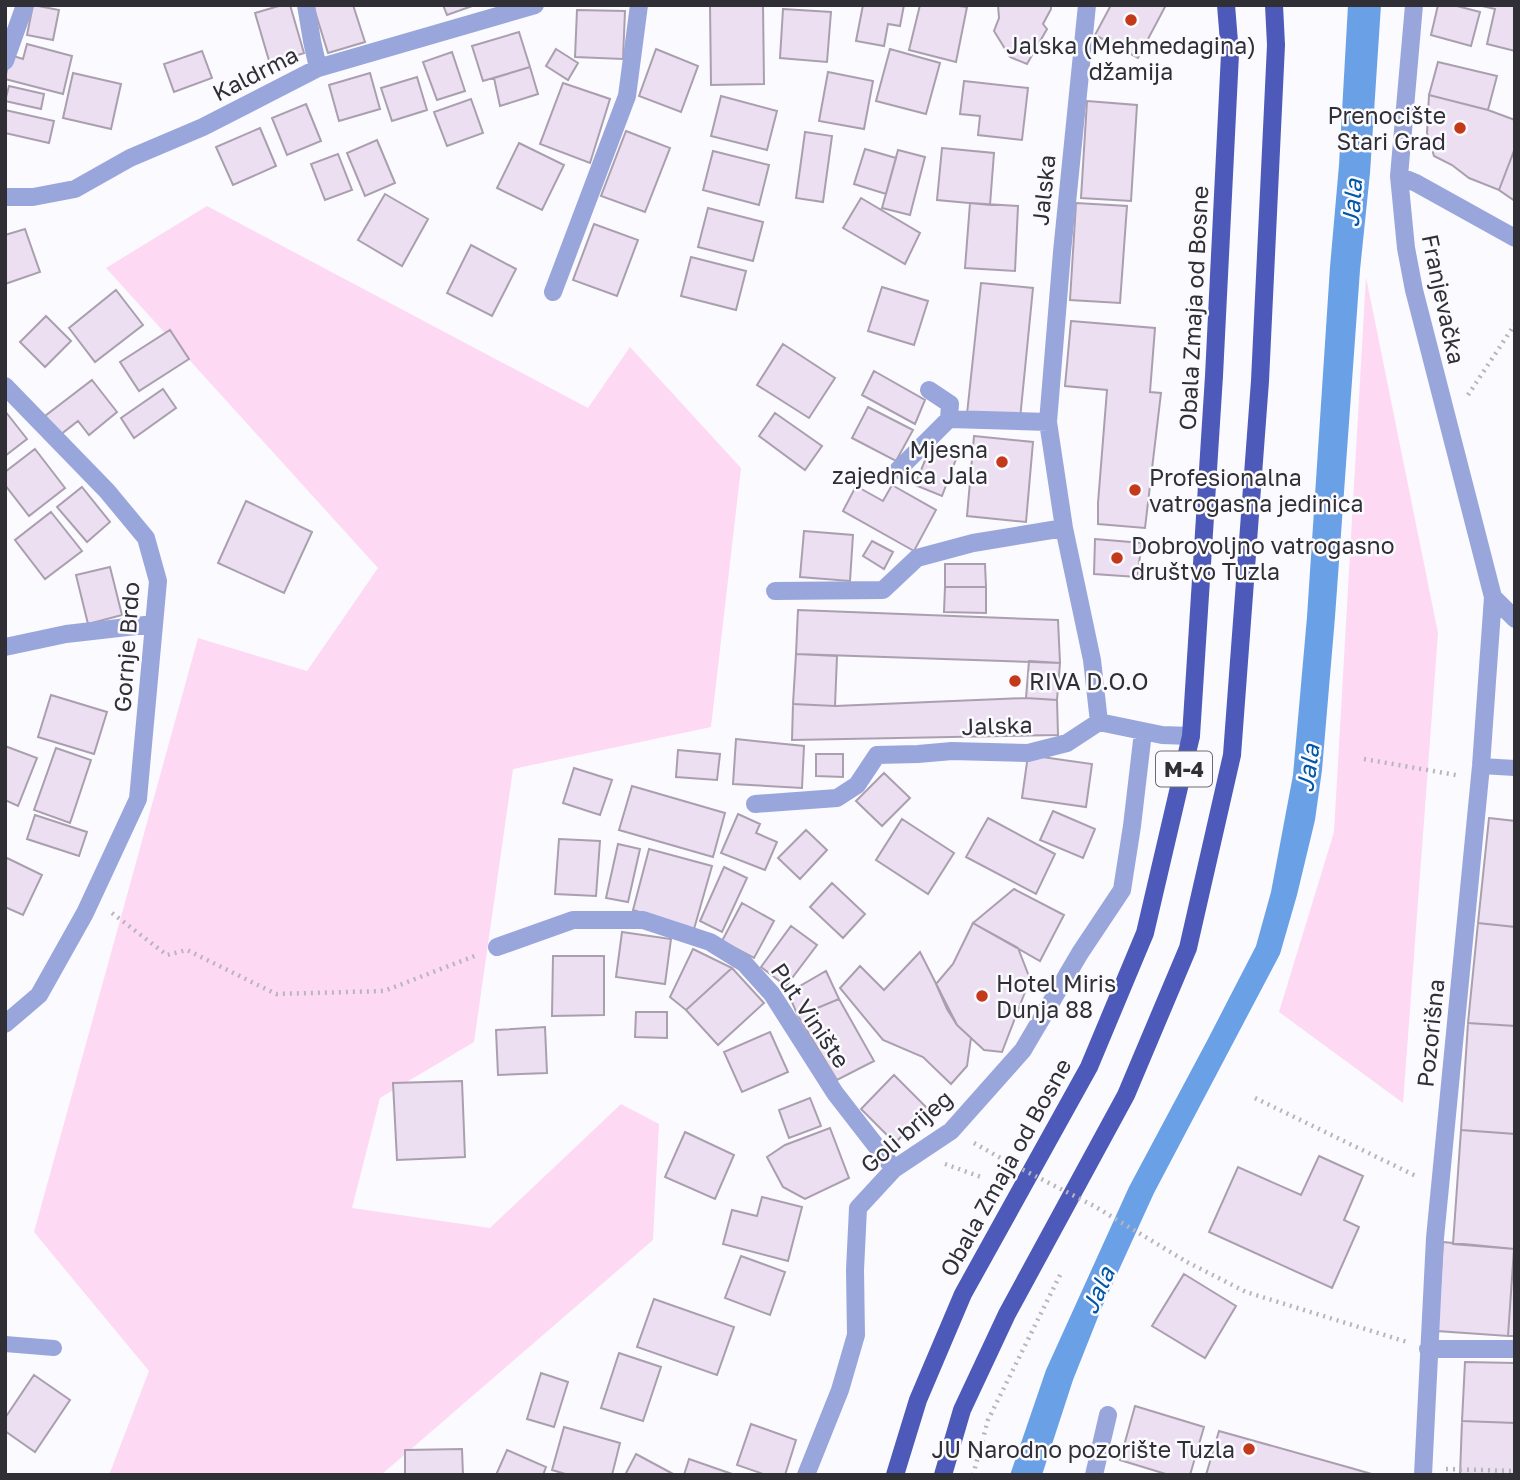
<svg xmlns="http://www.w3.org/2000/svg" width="1520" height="1480" font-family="'Golos Text',sans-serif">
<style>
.green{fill:#fdd9f4}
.water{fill:#6aa1e6}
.building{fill:#ebdff1;stroke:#aa9faf;stroke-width:2}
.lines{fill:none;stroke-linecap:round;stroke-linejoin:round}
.path{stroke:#b7b6bb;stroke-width:4.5;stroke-dasharray:2 5;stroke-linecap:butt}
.service{stroke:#99a6dc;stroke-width:16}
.minor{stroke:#99a6dc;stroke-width:18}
.primary{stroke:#4d5aba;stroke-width:18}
.path-bridge{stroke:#b7b6bb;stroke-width:4.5;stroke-dasharray:2 5;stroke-linecap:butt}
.poi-dot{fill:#c4391a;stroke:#fbfafe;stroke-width:2.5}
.labels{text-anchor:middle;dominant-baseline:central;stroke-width:5;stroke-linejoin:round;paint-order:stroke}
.shield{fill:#fbfafe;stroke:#6d6c72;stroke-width:2}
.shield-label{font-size:21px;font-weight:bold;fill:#302f36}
.poi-label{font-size:23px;fill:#302f36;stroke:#fbfafe;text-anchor:start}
.street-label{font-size:23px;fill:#302f36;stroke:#fbfafe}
.water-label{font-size:24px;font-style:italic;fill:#0056a7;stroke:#fbfafe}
</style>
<rect width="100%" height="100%" fill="#fbfafe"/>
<path class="green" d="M 207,206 L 588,408 L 630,347 L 741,468 L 711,727 L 513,769 L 474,1042 L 380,1098 L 352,1208 L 490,1228 L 621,1104 L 659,1124 L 653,1240 L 381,1475 L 109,1475 L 149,1371 L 34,1232 L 198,638 L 307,671 L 378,568 L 106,268 Z
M 1366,277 L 1438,633 L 1403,1103 L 1279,1012 L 1334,832 Z"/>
<path class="water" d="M 1348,5 L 1381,5 L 1370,173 L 1360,270 L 1335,617 L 1322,770 L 1315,820 L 1297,895 L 1280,954 L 1154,1193 L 1102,1307 L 1073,1380 L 1042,1475 L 1010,1475 L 1046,1370 L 1129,1187 L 1208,1039 L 1256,946 L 1271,892 L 1293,775 L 1307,617 L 1330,267 L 1339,165 Z"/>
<path class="building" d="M 33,5 L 59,10 L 53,40 L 27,35 Z
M 282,5 L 290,5 L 304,53 L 270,64 L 255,13 Z
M 313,5 L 353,5 L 365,42 L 328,53 Z
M 443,5 L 475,5 L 447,15 Z
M 710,5 L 763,5 L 764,84 L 711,85 Z
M 863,5 L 904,5 L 900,26 L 888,24 L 884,46 L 856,41 Z
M 920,5 L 952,5 L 967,7 L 956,62 L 909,50 Z
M 998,5 L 1051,5 L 1051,9 L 1043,24 L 1047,29 L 1027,64 L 1010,57 L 994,31 L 999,18 Z
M 1111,5 L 1166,5 L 1138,58 L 1095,35 Z
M 1438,5 L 1453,5 L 1480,12 L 1471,46 L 1431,35 Z
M 1478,5 L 1515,5 L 1515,51 L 1487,44 L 1495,9 Z
M 783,9 L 831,12 L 827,62 L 780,58 Z
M 577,10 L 625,11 L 623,59 L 575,57 Z
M 519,32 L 530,67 L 483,81 L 472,46 Z
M 27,44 L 72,56 L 63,94 L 5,79 L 10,55 L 23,59 Z
M 556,49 L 578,63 L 568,80 L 546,66 Z
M 656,49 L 698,66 L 681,112 L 639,96 Z
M 890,49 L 940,63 L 926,114 L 876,101 Z
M 202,51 L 212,78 L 174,92 L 164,64 Z
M 452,52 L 465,91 L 437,100 L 423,62 Z
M 1438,62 L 1497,76 L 1488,110 L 1429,95 Z
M 530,67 L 538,94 L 500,106 L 494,78 Z
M 828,72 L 873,81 L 864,129 L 819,121 Z
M 73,73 L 121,84 L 111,129 L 63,118 Z
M 370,73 L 380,109 L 339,121 L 329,85 Z
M 417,77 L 427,110 L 392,121 L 381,88 Z
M 964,81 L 1028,88 L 1022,140 L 978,135 L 980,116 L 960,114 Z
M 563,83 L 610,99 L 590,163 L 540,144 Z
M 9,86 L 44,94 L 41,109 L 5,101 Z
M 1429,95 L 1488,110 L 1515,120 L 1515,148 L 1499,190 L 1469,178 L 1452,165 L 1434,156 L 1427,133 Z
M 721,96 L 777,111 L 767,150 L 711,136 Z
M 471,99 L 483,133 L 447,146 L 434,112 Z
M 1087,101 L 1137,105 L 1131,201 L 1081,198 Z
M 306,104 L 321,141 L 287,155 L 272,118 Z
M 5,110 L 54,121 L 49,143 L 5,133 Z
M 260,128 L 276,166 L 233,185 L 216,147 Z
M 626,131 L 670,148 L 645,212 L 601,196 Z
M 805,132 L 832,136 L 823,202 L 796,198 Z
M 377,140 L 395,183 L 365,196 L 347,153 Z
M 519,143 L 564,165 L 542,210 L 497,188 Z
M 942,148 L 994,153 L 990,205 L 937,200 Z
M 1515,148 L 1515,201 L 1499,190 Z
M 865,149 L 896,158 L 886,194 L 854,184 Z
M 898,150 L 925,157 L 910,215 L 882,208 Z
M 713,151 L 769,165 L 759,205 L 703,190 Z
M 338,154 L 352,190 L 325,200 L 311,164 Z
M 385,194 L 428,219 L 402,266 L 358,240 Z
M 861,198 L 920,233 L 905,264 L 843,228 Z
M 970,203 L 1018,206 L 1015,271 L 965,268 Z
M 1076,203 L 1127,206 L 1120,303 L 1070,300 Z
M 708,208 L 763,222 L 753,261 L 698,247 Z
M 594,224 L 638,240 L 617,296 L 573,280 Z
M 25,229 L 40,272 L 5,284 L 5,235 Z
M 471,245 L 516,269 L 492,316 L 447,293 Z
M 691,257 L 746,271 L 736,310 L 681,296 Z
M 981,283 L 1033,288 L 1020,419 L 967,414 Z
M 882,287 L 928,301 L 914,345 L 868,331 Z
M 116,290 L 143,325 L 95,362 L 69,328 Z
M 46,316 L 71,341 L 45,367 L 20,342 Z
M 1071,321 L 1155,328 L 1150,392 L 1161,393 L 1145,528 L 1098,524 L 1098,503 L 1107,390 L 1065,386 Z
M 170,330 L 189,359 L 139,391 L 120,362 Z
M 783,344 L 835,378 L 809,418 L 757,385 Z
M 874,371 L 925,400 L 915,424 L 862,395 Z
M 92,380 L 117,412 L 89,435 L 78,421 L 60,435 L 45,416 Z
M 163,389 L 176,408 L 134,438 L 121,418 Z
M 868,407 L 913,430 L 896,461 L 852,438 Z
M 5,411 L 27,439 L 5,456 Z
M 775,413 L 822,446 L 805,470 L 759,436 Z
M 974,436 L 1033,442 L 1026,522 L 967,516 Z
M 930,448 L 956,459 L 942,496 L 915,485 Z
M 35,449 L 65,488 L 29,516 L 5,485 L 5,472 Z
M 892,485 L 936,510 L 914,551 L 843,511 L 856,486 L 883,501 Z
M 82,487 L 110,522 L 87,542 L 57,507 Z
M 246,501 L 312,532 L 284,593 L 218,563 Z
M 51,512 L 82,551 L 45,579 L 15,540 Z
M 804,531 L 853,535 L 850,581 L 800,577 Z
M 1095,539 L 1142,543 L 1137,577 L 1094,574 Z
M 872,541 L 893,552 L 884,569 L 863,556 Z
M 945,564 L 985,564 L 986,587 L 945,587 Z
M 110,567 L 122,615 L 88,624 L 76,575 Z
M 945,587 L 986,587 L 986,613 L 944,612 Z
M 798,610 L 1058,620 L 1060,663 L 796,654 Z
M 796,654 L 837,656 L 835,706 L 793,704 Z
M 1029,661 L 1060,663 L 1057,700 L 1026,698 Z
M 51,695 L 107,712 L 94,754 L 38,737 Z
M 1026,698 L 1057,700 L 1058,735 L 792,740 L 793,704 L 835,706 Z
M 736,739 L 804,746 L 802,788 L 733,784 Z
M 5,746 L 37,758 L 18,806 L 5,800 Z
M 56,748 L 91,760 L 70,823 L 34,810 Z
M 678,750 L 720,754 L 717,780 L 676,777 Z
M 816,754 L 843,754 L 843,777 L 816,776 Z
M 1028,755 L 1092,764 L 1086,807 L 1022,798 Z
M 574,768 L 612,780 L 600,815 L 563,803 Z
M 884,773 L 910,798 L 882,826 L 856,801 Z
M 632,786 L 725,813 L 713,857 L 619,830 Z
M 1053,811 L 1095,829 L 1083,858 L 1040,840 Z
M 738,814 L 760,824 L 756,833 L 777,842 L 765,870 L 721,853 Z
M 35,815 L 87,832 L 79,856 L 27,839 Z
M 988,818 L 1055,854 L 1036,894 L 966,857 Z
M 1489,818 L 1515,821 L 1515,927 L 1478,923 Z
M 902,819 L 954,853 L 928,894 L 876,860 Z
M 806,830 L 827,850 L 800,879 L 778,858 Z
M 559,839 L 600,841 L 596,896 L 555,894 Z
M 618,844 L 640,849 L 628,902 L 606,898 Z
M 649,849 L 712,866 L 694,929 L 633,910 Z
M 7,858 L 42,875 L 23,915 L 5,907 L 5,863 Z
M 724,867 L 747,878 L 722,932 L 700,921 Z
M 832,883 L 865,914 L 843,938 L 810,907 Z
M 1014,889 L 1064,915 L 1040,961 L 973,923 Z
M 742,903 L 774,921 L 754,958 L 722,941 Z
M 973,923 L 1018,948 L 1030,979 L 1002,1052 L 984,1050 L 957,1025 L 947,1009 L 936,984 L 953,964 Z
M 1478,923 L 1515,927 L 1515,1026 L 1468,1023 Z
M 791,926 L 817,945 L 786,986 L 761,967 Z
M 622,932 L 671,939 L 665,984 L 616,977 Z
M 693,949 L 732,968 L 686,1010 L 670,997 Z
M 920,952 L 957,1025 L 971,1038 L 967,1066 L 951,1084 L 923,1057 L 883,1040 L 840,988 L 860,966 L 884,990 Z
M 553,956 L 604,956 L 604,1015 L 552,1016 Z
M 732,968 L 764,1003 L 718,1045 L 686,1010 Z
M 826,971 L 839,999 L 798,1016 L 788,993 Z
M 839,999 L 874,1061 L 837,1080 L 798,1016 Z
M 636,1012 L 667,1012 L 667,1038 L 635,1037 Z
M 1468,1023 L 1515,1026 L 1515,1134 L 1461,1130 Z
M 545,1027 L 547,1073 L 498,1075 L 496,1030 Z
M 770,1032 L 788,1072 L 742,1092 L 724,1052 Z
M 894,1075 L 928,1109 L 895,1143 L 861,1109 Z
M 462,1081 L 465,1157 L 397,1160 L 393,1083 Z
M 810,1098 L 821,1126 L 789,1138 L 779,1110 Z
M 830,1128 L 849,1178 L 805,1199 L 783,1187 L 767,1157 L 785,1145 Z
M 1461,1130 L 1515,1134 L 1514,1249 L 1453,1244 Z
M 685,1132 L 734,1155 L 715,1199 L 665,1177 Z
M 1319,1156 L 1363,1176 L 1344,1220 L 1359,1227 L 1332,1288 L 1209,1232 L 1238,1167 L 1301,1195 Z
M 762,1197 L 802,1207 L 788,1261 L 723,1244 L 732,1210 L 757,1216 Z
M 1443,1242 L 1514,1249 L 1508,1336 L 1437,1331 Z
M 1514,1249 L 1515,1336 L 1508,1336 Z
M 741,1256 L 785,1272 L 770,1315 L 725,1298 Z
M 1184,1274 L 1236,1306 L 1205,1358 L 1152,1326 Z
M 654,1299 L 734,1327 L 717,1375 L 637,1347 Z
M 619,1353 L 661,1367 L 643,1421 L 601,1408 Z
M 1465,1362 L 1515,1363 L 1515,1423 L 1462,1421 Z
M 541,1373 L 568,1382 L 554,1427 L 527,1419 Z
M 34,1375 L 70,1400 L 35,1452 L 5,1431 L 5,1418 Z
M 1135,1406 L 1204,1427 L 1190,1475 L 1169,1475 L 1120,1460 Z
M 1462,1421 L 1515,1423 L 1515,1475 L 1460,1475 Z
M 751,1424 L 796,1440 L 785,1475 L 766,1475 L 737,1465 Z
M 564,1427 L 620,1443 L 612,1475 L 569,1475 L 552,1470 Z
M 1219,1431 L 1351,1468 L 1375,1475 L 1206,1475 Z
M 462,1449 L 463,1475 L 405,1475 L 405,1450 Z
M 507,1450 L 546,1467 L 543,1475 L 496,1475 Z
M 636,1454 L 675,1475 L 625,1475 Z
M 689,1459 L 735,1475 L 684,1475 Z"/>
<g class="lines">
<path class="path" d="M 1468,395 L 1515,324
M 1364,759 L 1456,775
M 112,913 L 167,955 L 187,950 L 276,994 L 384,991 L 477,955
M 1255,1098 L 1416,1176
M 974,1143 L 1004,1160
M 945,1164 L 981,1177
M 1187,1262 L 1246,1292 L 1407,1342
M 1446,1469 L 1515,1471
M 973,1475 L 988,1420 L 1062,1271"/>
<path class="service" d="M 1481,766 L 1515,768
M 5,1344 L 54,1348"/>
<path class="minor" d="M 306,5 L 312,41 L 318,68
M 1087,5 L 1062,252 L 1048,422 L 1064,528 L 1092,660 L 1099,722
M 1414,5 L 1399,176 L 1406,248 L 1414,290 L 1493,597 L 1481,766 L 1435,1238 L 1423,1475
M 5,61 L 25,5
M 1399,176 L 1416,183 L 1515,238
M 5,197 L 33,197 L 75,189 L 130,158 L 203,127 L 318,68 L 535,5
M 553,292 L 627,96 L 639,5
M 5,386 L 107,491 L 146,538 L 158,581 L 138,799 L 85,913 L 39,995 L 5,1024
M 929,390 L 950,404 L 949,419
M 898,470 L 949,419 L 1048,422
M 775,591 L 883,590 L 917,558 L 973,543 L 1064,528
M 1493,597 L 1515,619
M 5,647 L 66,634 L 154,624
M 1099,722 L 1162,735 L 1191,736
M 755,804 L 837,798 L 857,785 L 877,755 L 918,754 L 952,751 L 1028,753 L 1067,743 L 1099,722
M 497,947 L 573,920 L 643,920 L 710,942 L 744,963 L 772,994 L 835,1093 L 894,1169
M 1428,1349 L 1515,1349
M 806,1475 L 840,1390 L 856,1335 L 855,1270 L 858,1208 L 894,1169 L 951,1131 L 1023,1050 L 1080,953 L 1122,890 L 1132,826 L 1143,732
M 1094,1475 L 1108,1415"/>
<path class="primary" d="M 895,1475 L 918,1400 L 963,1294 L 1089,1067 L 1145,933 L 1191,736 L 1214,376 L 1230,54 L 1226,5
M 943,1475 L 962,1410 L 1007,1314 L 1126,1095 L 1188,948 L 1232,755 L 1260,381 L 1276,45 L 1274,5"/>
<path class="path-bridge" d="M 1004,1160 L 1094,1206 L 1187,1262"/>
</g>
<g class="poi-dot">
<circle cx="1131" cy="20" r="7"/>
<circle cx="1460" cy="128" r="7"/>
<circle cx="1002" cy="462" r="7"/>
<circle cx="1135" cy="490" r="7"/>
<circle cx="1117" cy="558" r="7"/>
<circle cx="1015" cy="681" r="7"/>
<circle cx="982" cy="996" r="7"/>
<circle cx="1249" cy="1449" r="7"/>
</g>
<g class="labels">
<rect class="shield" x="1156" y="751.5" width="56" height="35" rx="5"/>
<g class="shield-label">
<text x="1184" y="769">M-4</text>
</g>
<g class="poi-label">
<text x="1131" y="45" text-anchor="middle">Jalska (Mehmedagina)<tspan x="1131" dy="26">džamija</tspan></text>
<text x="1446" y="115" text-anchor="end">Prenocište<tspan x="1446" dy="26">Stari Grad</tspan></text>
<text x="988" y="449" text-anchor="end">Mjesna<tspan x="988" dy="26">zajednica Jala</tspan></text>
<text x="1149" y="477">Profesionalna<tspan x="1149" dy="26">vatrogasna jedinica</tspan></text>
<text x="1131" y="545">Dobrovoljno vatrogasno<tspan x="1131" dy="26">društvo Tuzla</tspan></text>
<text x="1029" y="681">RIVA D.O.O</text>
<text x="996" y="983">Hotel Miris<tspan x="996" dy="26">Dunja 88</tspan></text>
<text x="1235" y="1449" text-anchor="end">JU Narodno pozorište Tuzla</text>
</g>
<g class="street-label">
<text transform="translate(255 73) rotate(-27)">Kaldrma</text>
<text transform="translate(1043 190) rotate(-84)">Jalska</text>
<text transform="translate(1444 299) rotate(78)">Franjevačka</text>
<text transform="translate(1193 308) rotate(-87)">Obala Zmaja od Bosne</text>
<text transform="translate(126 647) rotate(-86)">Gornje Brdo</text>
<text transform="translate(997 725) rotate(-2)">Jalska</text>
<text transform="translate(811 1015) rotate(56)">Put Vinište</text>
<text transform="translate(1430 1033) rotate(-84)">Pozorišna</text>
<text transform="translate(906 1131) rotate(-41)">Goli brijeg</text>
<text transform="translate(1005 1167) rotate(-61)">Obala Zmaja od Bosne</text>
</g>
<g class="water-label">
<text transform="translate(1351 203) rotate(-86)">Jala</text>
<text transform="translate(1307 768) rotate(-82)">Jala</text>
<text transform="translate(1097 1290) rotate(-66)">Jala</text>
</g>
</g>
<rect width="1520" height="1480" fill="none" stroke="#302f36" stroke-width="14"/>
</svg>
